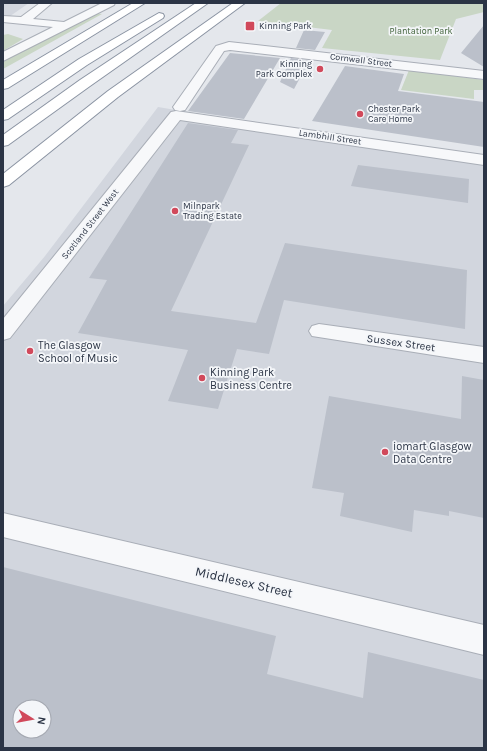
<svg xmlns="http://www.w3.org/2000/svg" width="487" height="751" font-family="Karla,sans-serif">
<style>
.built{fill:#d2d6de;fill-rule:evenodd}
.green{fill:#c9d6c5}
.building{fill:#bbc0ca;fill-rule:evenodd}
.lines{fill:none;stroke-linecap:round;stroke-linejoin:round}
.street-casing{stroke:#a9aeb7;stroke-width:2}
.highway-casing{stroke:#8b94a3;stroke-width:2}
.street{fill:#f7f8fa;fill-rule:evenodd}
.highway{fill:#fff;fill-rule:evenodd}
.poi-dot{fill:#d1495b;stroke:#f4f6f9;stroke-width:1.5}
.labels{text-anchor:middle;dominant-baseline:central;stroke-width:3.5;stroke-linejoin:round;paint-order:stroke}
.far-poi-label{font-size:9px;fill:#2b3445;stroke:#f4f6f9;text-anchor:start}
.far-park-label{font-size:9px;fill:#3f6138;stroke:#f4f6f9}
.far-street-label{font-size:9px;fill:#2b3445;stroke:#f4f6f9}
.street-label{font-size:11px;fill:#2b3445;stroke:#f4f6f9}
.poi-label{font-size:11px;fill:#2b3445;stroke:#f4f6f9;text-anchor:start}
.near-street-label{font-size:13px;fill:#2b3445;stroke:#f4f6f9}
</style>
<rect width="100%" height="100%" fill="#e4e7ec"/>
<path class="built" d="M 3,3 L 29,3 L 3,21 Z
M 158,107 L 484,162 L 484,748 L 3,748 L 3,306 L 45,256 ZM 20,707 L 44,707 L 44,731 L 20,731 Z"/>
<path class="green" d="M 281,3 L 484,3 L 484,12 L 456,19 L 440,60 L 322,48 L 332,30 L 258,21 Z
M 96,13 L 102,14 L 3,69 L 3,62 L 51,35 Z
M 8,34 L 23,39 L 3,51 L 3,35 Z
M 409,70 L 484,80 L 484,90 L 474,90 L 474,99 L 401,90 Z"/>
<path class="building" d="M 484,25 L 484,67 L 461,53 Z
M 304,30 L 325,32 L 315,50 L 296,48 Z
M 230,53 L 280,58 L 244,119 L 188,111 Z
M 291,58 L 309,61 L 294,89 L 280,82 Z
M 345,66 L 404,74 L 398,91 L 484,102 L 484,147 L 312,121 Z
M 188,123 L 238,130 L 231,143 L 249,145 L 171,311 L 256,323 L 285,243 L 467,270 L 465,329 L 284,300 L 269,354 L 237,349 L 218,409 L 168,401 L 188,350 L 78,333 L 107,280 L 89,278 Z
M 358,165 L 469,179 L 468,203 L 351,186 Z
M 462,376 L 484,380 L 484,518 L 449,511 L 449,516 L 414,510 L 412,532 L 340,516 L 344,493 L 312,488 L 329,396 L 461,419 Z
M 3,567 L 276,636 L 267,674 L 363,698 L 368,652 L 484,680 L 484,748 L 3,748 ZM 20,707 L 44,707 L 44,731 L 20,731 Z"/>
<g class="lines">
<g class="street-casing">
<path id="street" d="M 40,3 L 52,3 L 33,19 L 64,22 L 102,3 L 115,3 L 114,5 L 3,61 L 3,52 L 53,27 L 3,22 L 3,16 L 21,17 Z
M 229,42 L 484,71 L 484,79 L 230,50 L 224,51 L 185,110 L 180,111 L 175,110 L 173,107 L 216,46 Z
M 176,111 L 484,155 L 484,165 L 180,120 L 10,338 L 3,340 L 3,319 L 171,112 Z
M 319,324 L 484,347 L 484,363 L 312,336 L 309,331 L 312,326 Z
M 3,513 L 484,625 L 484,655 L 3,537 Z"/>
</g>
<g class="highway-casing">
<path id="highway" d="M 133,3 L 145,3 L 8,88 L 3,89 L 3,80 Z
M 196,3 L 208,3 L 90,86 L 8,145 L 3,146 L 3,135 L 80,80 Z
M 233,3 L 245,3 L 118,97 L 9,185 L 3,187 L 3,174 L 108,91 Z
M 159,13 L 163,14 L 164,16 L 163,18 L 87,65 L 8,119 L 3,120 L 3,110 L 79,59 Z"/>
</g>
<use href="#street" class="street"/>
<use href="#highway" class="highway"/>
</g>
<g class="poi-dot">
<rect x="245" y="21" width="10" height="10" rx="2"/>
<circle cx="320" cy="69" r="4"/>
<circle cx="360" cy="114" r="4"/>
<circle cx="175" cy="211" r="4"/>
<circle cx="30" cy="351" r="4"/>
<circle cx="202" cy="378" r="4"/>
<circle cx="385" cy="452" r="4"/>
</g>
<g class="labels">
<g class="far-poi-label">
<text x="259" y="26">Kinning Park</text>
<text x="312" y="64" text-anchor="end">Kinning<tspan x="312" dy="10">Park Complex</tspan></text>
<text x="368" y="109">Chester Park<tspan x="368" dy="10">Care Home</tspan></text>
<text x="183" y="206">Milnpark<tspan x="183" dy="10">Trading Estate</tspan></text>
</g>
<g class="far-park-label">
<text x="421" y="31">Plantation Park</text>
</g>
<g class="far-street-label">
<text transform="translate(361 60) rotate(7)">Cornwall Street</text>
<text transform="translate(330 137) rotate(8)">Lambhill Street</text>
<text transform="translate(90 224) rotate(-52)">Scotland Street West</text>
</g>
<g class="street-label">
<text transform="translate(401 343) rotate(8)">Sussex Street</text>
</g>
<g class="poi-label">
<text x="38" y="345">The Glasgow<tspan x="38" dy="13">School of Music</tspan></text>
<text x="210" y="372">Kinning Park<tspan x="210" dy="13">Business Centre</tspan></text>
<text x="393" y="446">iomart Glasgow<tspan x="393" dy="13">Data Centre</tspan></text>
</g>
<g class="near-street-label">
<text transform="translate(244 582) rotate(13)">Middlesex Street</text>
</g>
</g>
<rect width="487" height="751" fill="none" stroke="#2b3445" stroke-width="8"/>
<g transform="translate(32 719) rotate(101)"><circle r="19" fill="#f4f6f9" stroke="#a4a8b1"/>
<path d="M0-3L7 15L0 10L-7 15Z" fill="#d1495b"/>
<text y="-6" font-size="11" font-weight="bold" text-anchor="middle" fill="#2b3445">N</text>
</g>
</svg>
